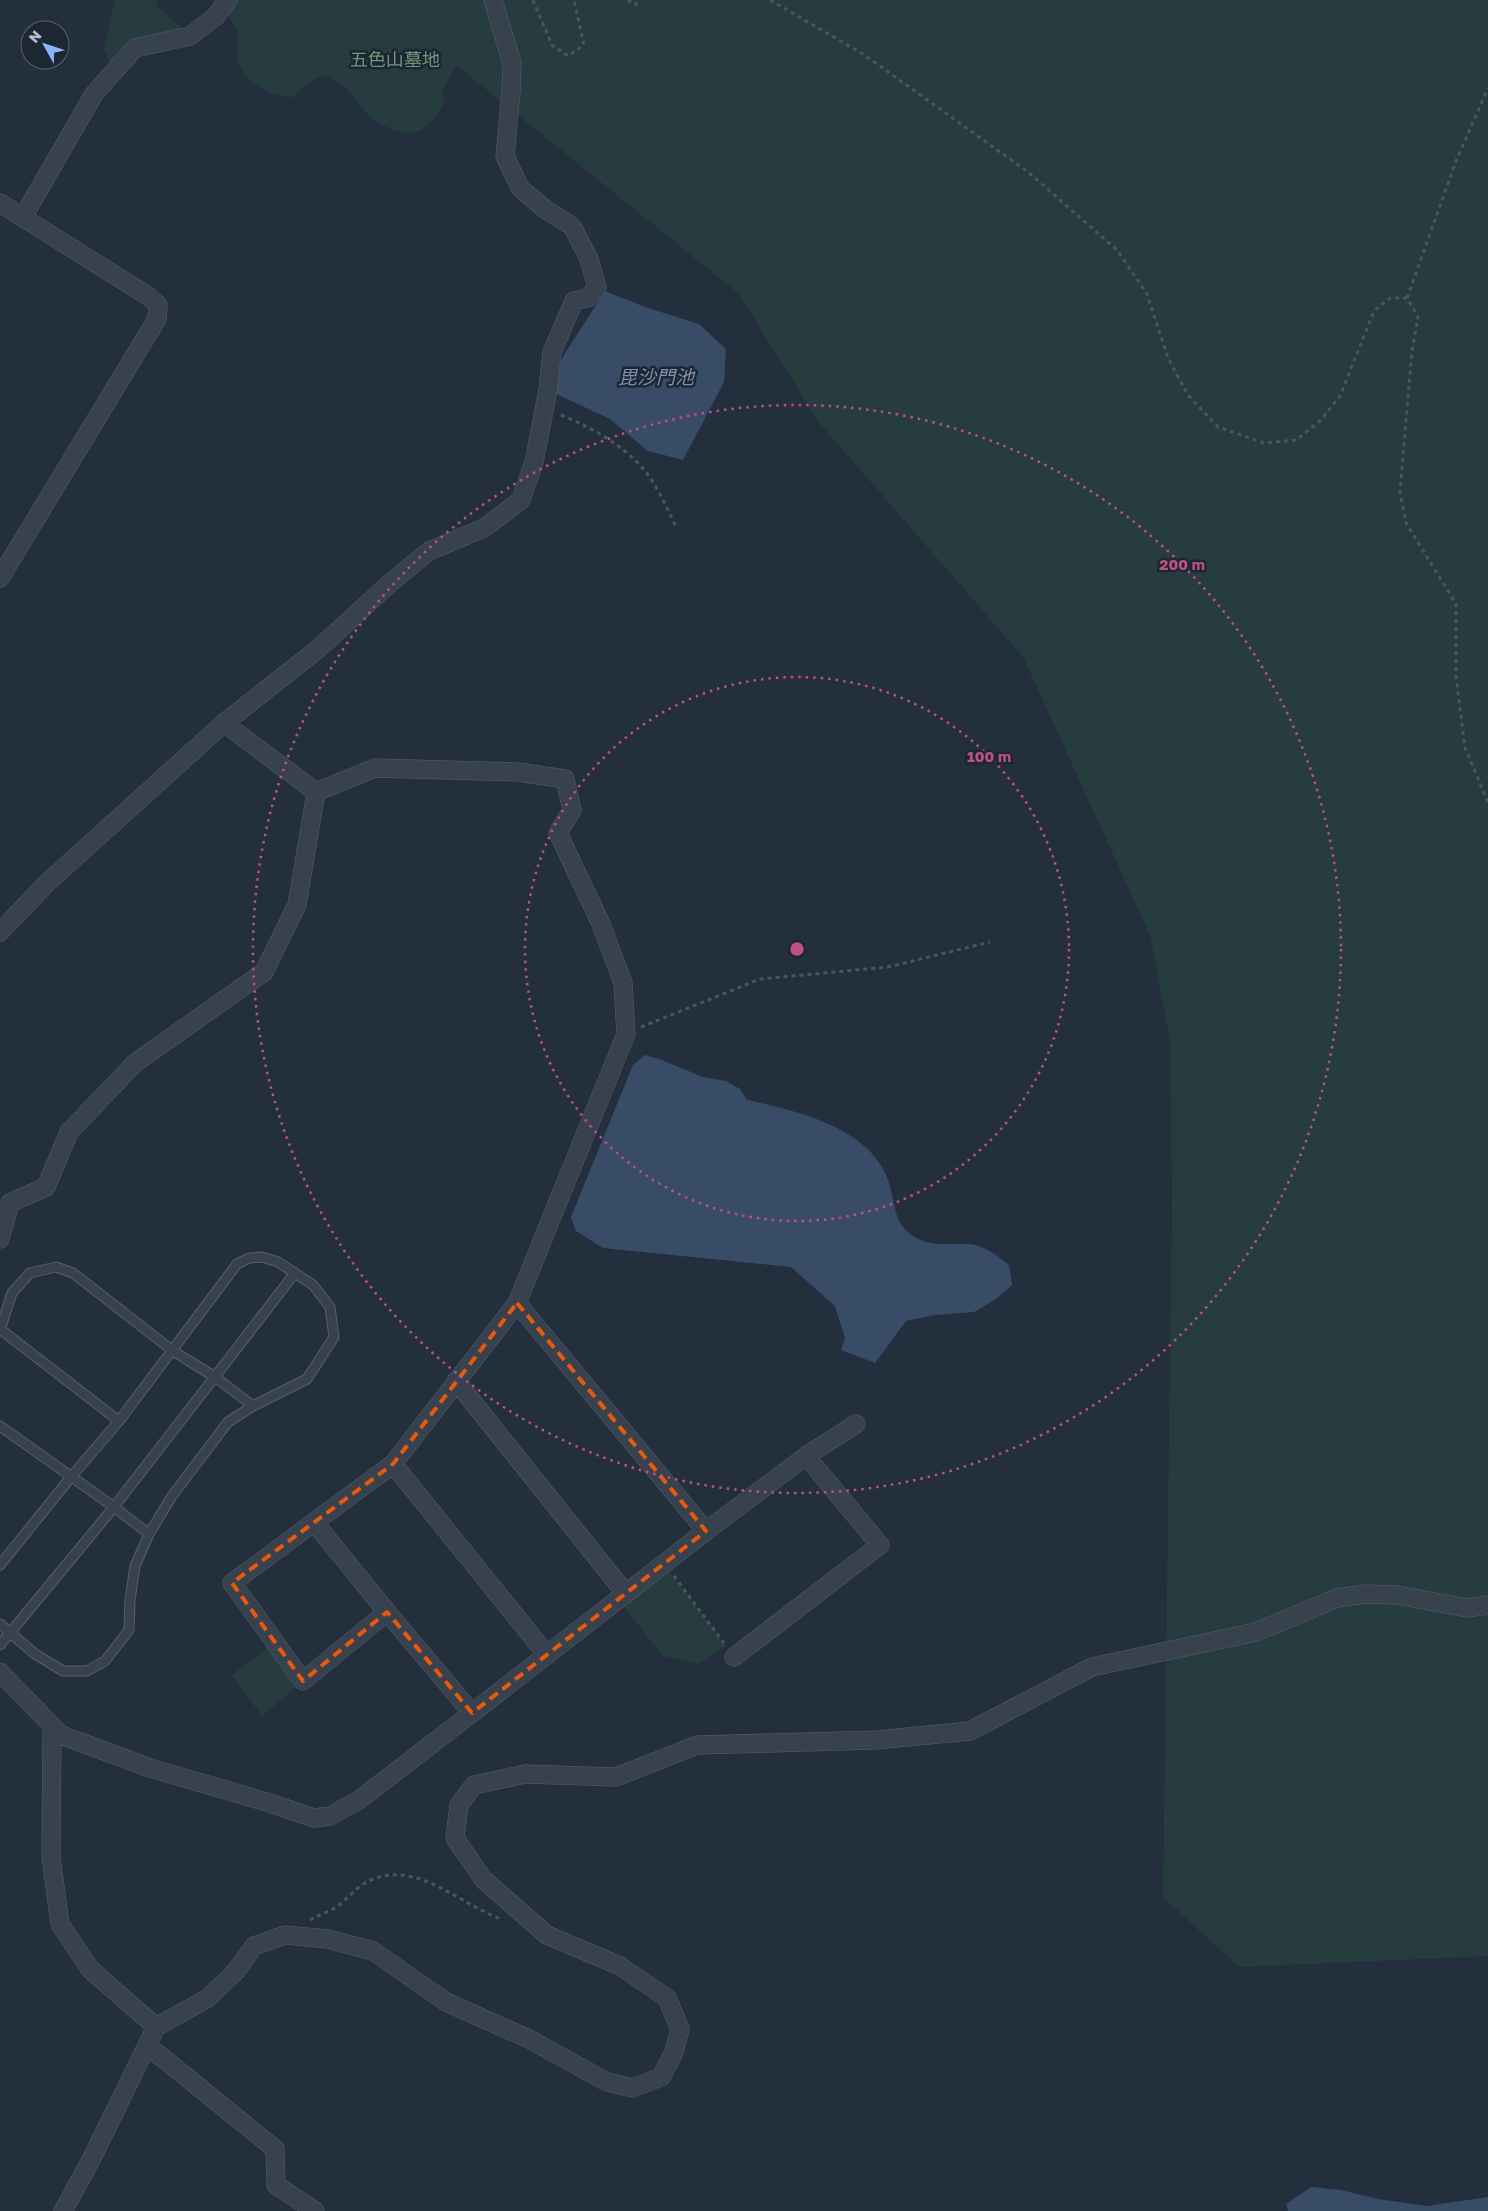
<svg xmlns="http://www.w3.org/2000/svg" width="1488" height="2211" font-family="'Golos Text','Noto Sans JP',sans-serif">
<style>
.green{fill:#263c3f}
.water{fill:#394c67}
.lines{fill:none;stroke-linecap:round;stroke-linejoin:round}
.lane-casing{stroke:#565f6c;stroke-width:11}
.street-casing{stroke:#565f6c;stroke-width:19}
.path{stroke:#44595c;stroke-width:3;stroke-dasharray:4 4;stroke-linecap:butt}
.lane{stroke:#38414e;stroke-width:9}
.street{stroke:#38414e;stroke-width:18}
.marked{fill:none;stroke:#e8590c;stroke-width:4;stroke-dasharray:10 6;stroke-linejoin:round}
.ring{fill:none;stroke:#bd5182;stroke-width:2.5;stroke-dasharray:2.5 5}
.labels{text-anchor:middle;dominant-baseline:central;stroke-width:5;stroke-linejoin:round;paint-order:stroke}
.park-label{font-size:18px;fill:#6b9a76;stroke:#1d2633}
.water-label{font-size:19px;font-style:italic;fill:#7c92b1;stroke:#1d2633}
.centre{fill:#bd5182;stroke:#1d2633;stroke-width:2.5}
.ring-label{font-size:15px;text-anchor:middle;font-weight:bold;fill:#bd5182;stroke:#1d2633;stroke-width:5;stroke-linejoin:round;paint-order:stroke}
</style>
<rect width="100%" height="100%" fill="#242f3e"/>
<path class="green" d="M 115,0 L 157,0 L 156,5 L 190,36 L 135,48 L 114,72 L 104,49 Z
M 211,0 L 1488,0 L 1488,1956 L 1239,1967 L 1163,1897 L 1172,1204 L 1170,1041 L 1150,935 L 1023,657 L 817,420 L 738,293 L 456,65 L 442,92 L 445,98 C 442,109 433,123 423,129 C 415,134 407,134 398,131 C 365,122 364,105 342,85 C 338,81 330,79 325,76 L 311,81 L 293,97 C 271,97 245,83 238,61 C 235,50 240,36 235,26 C 230,16 218,8 211,0 Z
M 664,1564 L 726,1646 L 698,1664 L 663,1656 L 618,1600 Z
M 275,1642 L 303,1681 L 262,1716 L 232,1675 Z"/>
<path class="water" d="M 605,291 L 645,307 L 699,324 L 726,349 L 724,382 L 683,460 L 648,451 L 610,419 L 552,392 L 562,358 Z
M 645,1055 L 662,1060 L 703,1077 L 726,1081 L 740,1089 L 747,1100 C 794,1110 865,1126 886,1175 C 896,1197 891,1222 913,1236 C 932,1248 949,1243 969,1244 C 984,1245 998,1256 1009,1265 L 1012,1285 L 996,1299 L 974,1312 L 935,1315 L 906,1321 L 875,1363 L 841,1350 L 845,1338 L 835,1306 L 791,1267 L 603,1248 L 576,1231 L 571,1217 L 633,1065 Z
M 1311,2187 L 1341,2190 L 1378,2199 L 1427,2206 L 1488,2197 L 1488,2211 L 1288,2211 L 1286,2204 Z"/>
<g class="lines">
<g class="lane-casing">
<path id="lane" d="M 0,1329 L 119,1421
M 0,1330 L 12,1293 L 30,1273 L 56,1267 L 73,1273 L 173,1351 L 215,1377 L 253,1406 L 228,1422 L 172,1496 L 149,1534 L 135,1566 L 130,1600 L 129,1630 L 105,1661 L 87,1671 L 63,1671 L 35,1654 L 0,1624
M 0,1426 L 114,1507 L 149,1534
M 0,1565 L 71,1477 L 119,1421 L 237,1264 L 249,1258 L 262,1257 L 278,1262 L 313,1285 L 330,1307 L 334,1337 L 307,1379 L 253,1406
M 0,1645 L 114,1507 L 295,1273"/>
</g>
<g class="street-casing">
<path id="street" d="M 0,203 L 148,296 L 158,305 L 157,319 L 0,578
M 23,217 L 94,94 L 135,48 L 190,36 L 216,16 L 228,0
M 224,723 L 316,792 L 375,768 L 518,772 L 565,779 L 572,810 L 558,833 L 601,924 L 623,983 L 626,1034 L 517,1303
M 0,932 L 48,882 L 224,723 L 318,649 L 388,585 L 429,551 L 484,528 L 521,500 L 534,462 L 548,390 L 552,352 L 574,301 L 588,298 L 597,287 L 589,259 L 572,226 L 546,210 L 520,188 L 505,156 L 511,91 L 512,63 L 493,0
M 0,1239 L 10,1203 L 46,1187 L 69,1132 L 135,1063 L 264,972 L 297,905 L 316,792
M 517,1303 L 706,1531 L 472,1713 L 387,1612 L 303,1681 L 232,1583 L 393,1464 Z
M 456,1381 L 626,1594
M 393,1464 L 547,1655
M 314,1522 L 387,1612
M 706,1531 L 806,1456 L 856,1424
M 734,1657 L 880,1545 L 806,1456
M 0,1672 L 61,1735 L 150,1768 L 270,1803 L 314,1818 L 330,1816 L 359,1800 L 472,1713
M 52,1727 L 51,1857 L 60,1924 L 90,1969 L 156,2027
M 148,2046 L 275,2149 L 276,2185 L 315,2211
M 63,2211 L 91,2160 L 156,2027 L 208,1998 L 236,1971 L 254,1946 L 285,1935 L 328,1939 L 373,1951 L 446,2002 L 529,2039 L 607,2082 L 633,2088 L 661,2077 L 674,2052 L 680,2029 L 667,1998 L 620,1966 L 547,1935 L 483,1879 L 455,1838 L 459,1805 L 474,1785 L 525,1774 L 616,1777 L 697,1745 L 876,1740 L 970,1731 L 1092,1667 L 1256,1632 L 1337,1598 L 1366,1594 L 1397,1595 L 1467,1608 L 1488,1605"/>
</g>
<path class="path" d="M 533,0 L 552,45 L 568,56 L 584,45 L 574,0
M 628,0 L 635,5 L 641,0
M 770,0 L 863,54 L 1028,172 L 1117,250 L 1147,294 L 1168,358 L 1188,395 L 1218,427 L 1264,443 L 1296,440 L 1320,421 L 1340,396 L 1374,311 L 1390,298 L 1407,298 L 1418,317 L 1412,351 L 1400,492 L 1406,523 L 1456,604 L 1456,676 L 1465,748 L 1488,802
M 1407,298 L 1456,161 L 1488,88
M 561,415 C 588,426 616,441 637,462 C 655,480 666,506 677,529
M 641,1027 L 760,979 L 888,967 L 990,942
M 674,1576 L 724,1643
M 310,1920 C 319,1915 330,1911 338,1906 C 347,1899 355,1889 365,1883 C 413,1856 457,1903 501,1919"/>
<use href="#lane" class="lane"/>
<use href="#street" class="street"/>
</g>
<path class="marked" d="M 517,1303 L 706,1531 L 472,1713 L 387,1612 L 303,1681 L 232,1583 L 393,1464 Z"/>
<g class="ring">
<circle cx="797" cy="949" r="272"/>
<circle cx="797" cy="949" r="544"/>
</g>
<g class="labels">
<g class="park-label">
<text x="395" y="59">五色山墓地</text>
</g>
<g class="water-label">
<text x="656" y="376">毘沙門池</text>
</g>
</g>
<circle cx="797" cy="949" r="8" class="centre"/>
<g class="ring-label">
<text x="1182" y="570">200 m</text>
<text x="989" y="762">100 m</text>
</g>
<g transform="translate(45 45) rotate(310)"><circle r="24" fill="#1d2633" stroke="#59626f"/>
<path d="M0-4L9 19L0 12L-9 19Z" fill="#8ab4f8"/>
<text y="-8" font-size="14" font-weight="bold" text-anchor="middle" fill="#b4bcc9">N</text>
</g>
</svg>
